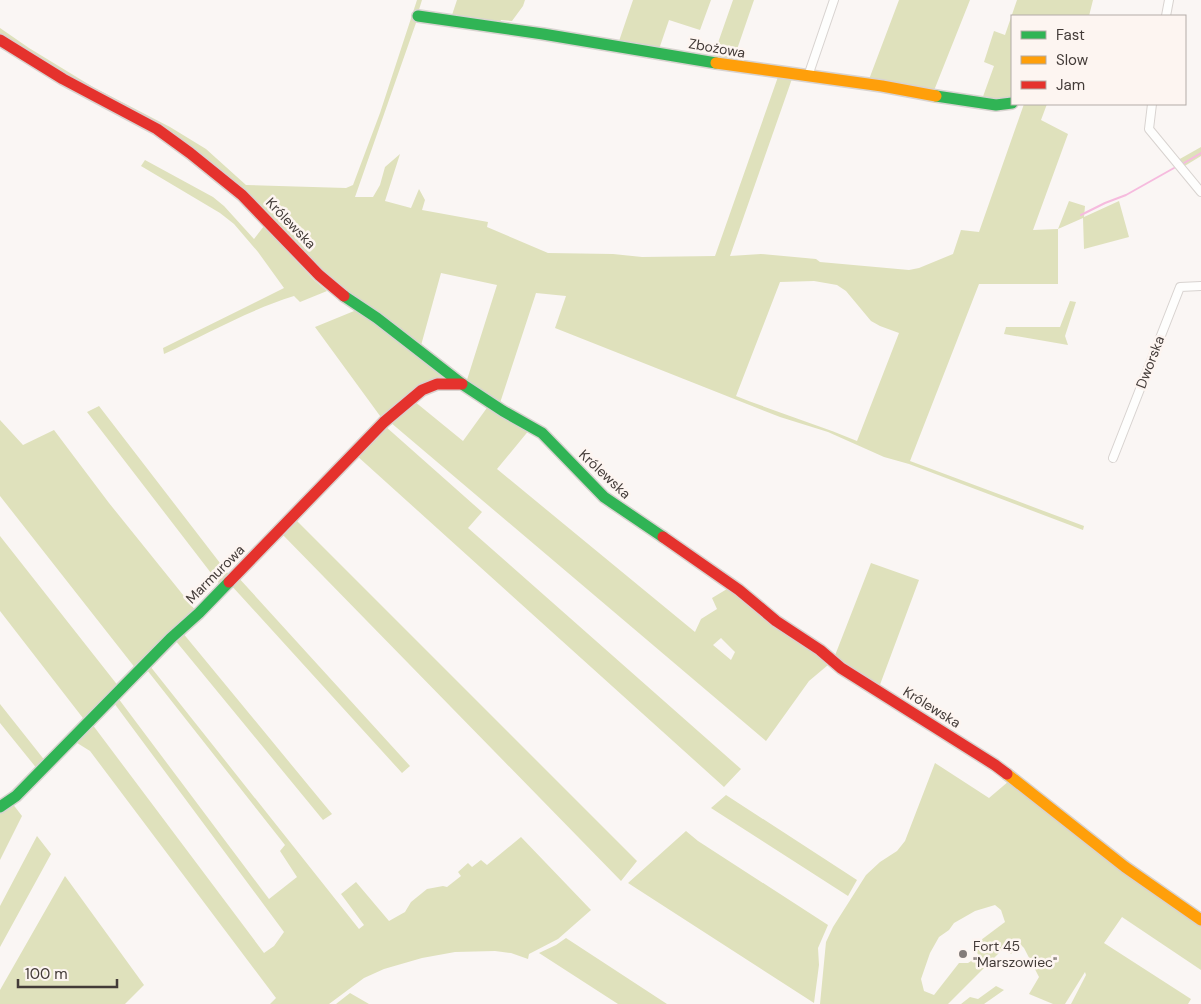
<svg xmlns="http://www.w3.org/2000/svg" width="1201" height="1004" font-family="'DM Sans',sans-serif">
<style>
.green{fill:#dfe1bc;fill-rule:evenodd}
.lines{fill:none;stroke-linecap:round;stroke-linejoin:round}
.stream{stroke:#f6bbde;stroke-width:2}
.street-casing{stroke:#d8d3d0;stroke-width:10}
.fast-casing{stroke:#d8d3d0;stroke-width:14}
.slow-casing{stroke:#d8d3d0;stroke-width:14}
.jam-casing{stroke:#d8d3d0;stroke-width:14}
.street{stroke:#fefefd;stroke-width:8}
.fast{stroke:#30b455;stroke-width:11}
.slow{stroke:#ff9f0a;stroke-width:11}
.jam{stroke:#e5322d;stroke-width:11}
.poi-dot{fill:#837c7a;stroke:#fdf5f1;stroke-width:2}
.labels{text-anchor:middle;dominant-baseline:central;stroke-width:5;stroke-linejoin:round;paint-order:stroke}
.street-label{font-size:14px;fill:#433b38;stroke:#fdf5f1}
.poi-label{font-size:14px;fill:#433b38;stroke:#fdf5f1;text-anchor:start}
</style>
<rect width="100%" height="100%" fill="#faf6f4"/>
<path class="green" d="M 417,0 L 422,0 L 417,16 L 417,20 L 355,197 L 373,197 L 380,185 L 385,167 L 400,154 L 385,201 L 411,208 L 419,189 L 425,200 L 422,210 L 488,222 L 487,227 L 548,253 L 613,254 L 642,257 L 715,256 L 779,74 L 793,76 L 730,256 L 761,254 L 816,259 L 820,262 L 909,270 L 919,268 L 953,254 L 961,230 L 979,232 L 1024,104 L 1047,104 L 1041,120 L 1068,134 L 1033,230 L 1058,229 L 1069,201 L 1085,206 L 1084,217 L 1119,201 L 1129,237 L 1084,249 L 1083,218 L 1058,229 L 1058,284 L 979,284 L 910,461 L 1084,526 L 1083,530 L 909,464 L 884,457 L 828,432 L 780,417 L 555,328 L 566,296 L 536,293 L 499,406 L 466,383 L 497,285 L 441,273 L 420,349 L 321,272 L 206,160 L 0,38 L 0,28 L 29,48 L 93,87 L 170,127 L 206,149 L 246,185 L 346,188 L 353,185 L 380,113 ZM 814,281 L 837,285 L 846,291 L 871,321 L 880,326 L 899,333 L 857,441 C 817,424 776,412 736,396 L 780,282 Z
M 457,0 L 525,0 L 523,6 L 512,21 L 501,20 L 499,24 L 452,15 Z
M 633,0 L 711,0 L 700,30 L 669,20 L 658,52 L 618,44 Z
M 733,0 L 754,0 L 732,64 L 712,60 Z
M 899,0 L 970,0 L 933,93 L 868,82 Z
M 1017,0 L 1093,0 L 1089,16 L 1012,16 L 1012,101 L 981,102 L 994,66 L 984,62 L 994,31 L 1005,35 Z
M 1201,147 L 1201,156 L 1183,167 L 1178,160 Z
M 145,160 L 213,197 L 224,206 L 254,239 L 264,226 L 314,280 L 327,291 L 300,302 L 294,296 C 249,310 207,334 164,354 L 163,348 L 284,288 L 258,252 L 234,224 L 220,213 L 141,166 Z
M 1070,301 L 1076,302 L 1065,336 L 1068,345 L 1004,334 L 1006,327 L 1060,327 Z
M 359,309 L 449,377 L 383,420 L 315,327 Z
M 414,401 L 463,441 L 489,405 L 530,429 L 497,469 L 695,632 L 701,619 L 717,609 L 712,598 L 727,589 L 829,662 L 828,665 L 809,681 L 766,741 L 390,422 ZM 721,638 L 735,652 L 731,660 L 713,645 Z
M 99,406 L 230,576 L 221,586 L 87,412 Z
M 0,420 L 23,445 L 54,430 L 109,503 L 196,611 L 136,669 L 0,496 Z
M 385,426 L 482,512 L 468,528 L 741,769 L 724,787 L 356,455 Z
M 295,519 L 637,861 L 621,881 L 281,533 Z
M 0,536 L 119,687 L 86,722 L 0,611 Z
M 871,563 L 919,580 L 878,690 L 834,658 Z
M 237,576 L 410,766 L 402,773 L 230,584 Z
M 182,632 L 332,814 L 323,820 L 175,640 Z
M 150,666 L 359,929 L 364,925 L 341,894 L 356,882 L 389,921 L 405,912 L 411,902 L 427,889 L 443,886 L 447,887 L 461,876 L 458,872 L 468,863 L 472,867 L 481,860 L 487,865 L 521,837 L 591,910 L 558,939 L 529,954 L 528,959 L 511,953 L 495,951 L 455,952 L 422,958 L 384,969 L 364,978 L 329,1004 L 270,1004 L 276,998 L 90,751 L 74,741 L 92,724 L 264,953 L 274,946 L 284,932 L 114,703 L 118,698 L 269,899 L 297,877 L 280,851 L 285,845 L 147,670 Z
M 0,704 L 46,762 L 38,770 L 0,723 Z
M 935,763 L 989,798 L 1009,781 L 1201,925 L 1201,970 L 1122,917 L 1104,943 L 1191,999 L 1188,1004 L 1071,1004 L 1086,975 L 1085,972 L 1065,1004 L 1053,1004 L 1029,994 L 1039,977 L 1024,948 L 1020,944 L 1011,954 L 1004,948 L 948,1004 L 820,1004 L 826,942 L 833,927 L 866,875 L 880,862 L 897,851 L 905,841 ZM 995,905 L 1001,910 L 1005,922 L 977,943 L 975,949 L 979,956 L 968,963 L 959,963 L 934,995 L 924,991 L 921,979 L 930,953 L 939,937 L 949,930 L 954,923 L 975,911 Z
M 726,795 L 857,880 L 848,896 L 711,808 Z
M 12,803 L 22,816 L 0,860 L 0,810 Z
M 686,831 L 698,841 L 828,925 L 818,948 L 819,965 L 814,1003 L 628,883 Z
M 37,836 L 51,854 L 0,947 L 0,906 Z
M 65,876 L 144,985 L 125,1004 L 0,1004 L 0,990 Z
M 566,938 L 667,1004 L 618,1004 L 539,953 L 556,945 Z
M 996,986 L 1004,990 L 984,1004 L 961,1004 L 970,997 L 978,999 Z
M 350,993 L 369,1004 L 336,1004 Z"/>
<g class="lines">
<path class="stream" d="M 1184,163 L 1201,153
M 1081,215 L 1105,203 L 1126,195 L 1174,168"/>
<g class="street-casing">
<path id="street" d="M 1166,16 L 1169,0
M 808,76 L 834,0
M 1152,104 L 1149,129 L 1201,192
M 1113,458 L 1180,287 L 1201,286"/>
</g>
<g class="fast-casing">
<path id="fast" d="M 418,16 L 543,34 L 716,63
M 936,96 L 996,105 L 1012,103
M 344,296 L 377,318 L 462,384 L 503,411 L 542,433 L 604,497 L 663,537
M 0,807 L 16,796 L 171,638 L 199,613 L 229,582"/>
</g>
<g class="slow-casing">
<path id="slow" d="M 716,63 L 882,86 L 936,96
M 1007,774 L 1125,867 L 1201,920"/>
</g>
<g class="jam-casing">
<path id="jam" d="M 0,40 L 63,79 L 157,129 L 190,153 L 242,195 L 319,275 L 344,296
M 663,537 L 739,590 L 776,621 L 820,650 L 841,668 L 995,765 L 1007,774
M 229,582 L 384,422 L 422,390 L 437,384 L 462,384"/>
</g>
<use href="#street" class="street"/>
<use href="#fast" class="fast"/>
<use href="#slow" class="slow"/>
<use href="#jam" class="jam"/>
</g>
<circle class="poi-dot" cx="963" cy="954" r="5"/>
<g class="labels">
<g class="street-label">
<text transform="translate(717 48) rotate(10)">Zbożowa</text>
<text transform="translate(291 223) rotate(46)">Królewska</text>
<text transform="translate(1150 362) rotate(-69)">Dworska</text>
<text transform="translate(605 474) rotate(43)">Królewska</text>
<text transform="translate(215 574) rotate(-45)">Marmurowa</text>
<text transform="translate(932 707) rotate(32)">Królewska</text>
</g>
<g class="poi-label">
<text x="973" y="946">Fort 45<tspan x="973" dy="16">"Marszowiec"</tspan></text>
</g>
</g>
<rect x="1011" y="15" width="175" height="90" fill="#fdf5f1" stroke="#b3aba7"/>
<rect x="1021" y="31" width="25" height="8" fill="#30b455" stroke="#b3aba7"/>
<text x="1056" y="40" font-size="15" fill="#433b38">Fast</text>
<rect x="1021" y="56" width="25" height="8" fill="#ff9f0a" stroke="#b3aba7"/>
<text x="1056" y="65" font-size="15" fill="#433b38">Slow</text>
<rect x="1021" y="81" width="25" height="8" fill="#e5322d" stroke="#b3aba7"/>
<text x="1056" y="90" font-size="15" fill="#433b38">Jam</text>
<path d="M18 979v8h99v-8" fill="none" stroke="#433b38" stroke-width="2.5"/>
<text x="25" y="979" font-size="15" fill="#433b38" stroke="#fdf5f1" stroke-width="4" paint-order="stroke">100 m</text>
</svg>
